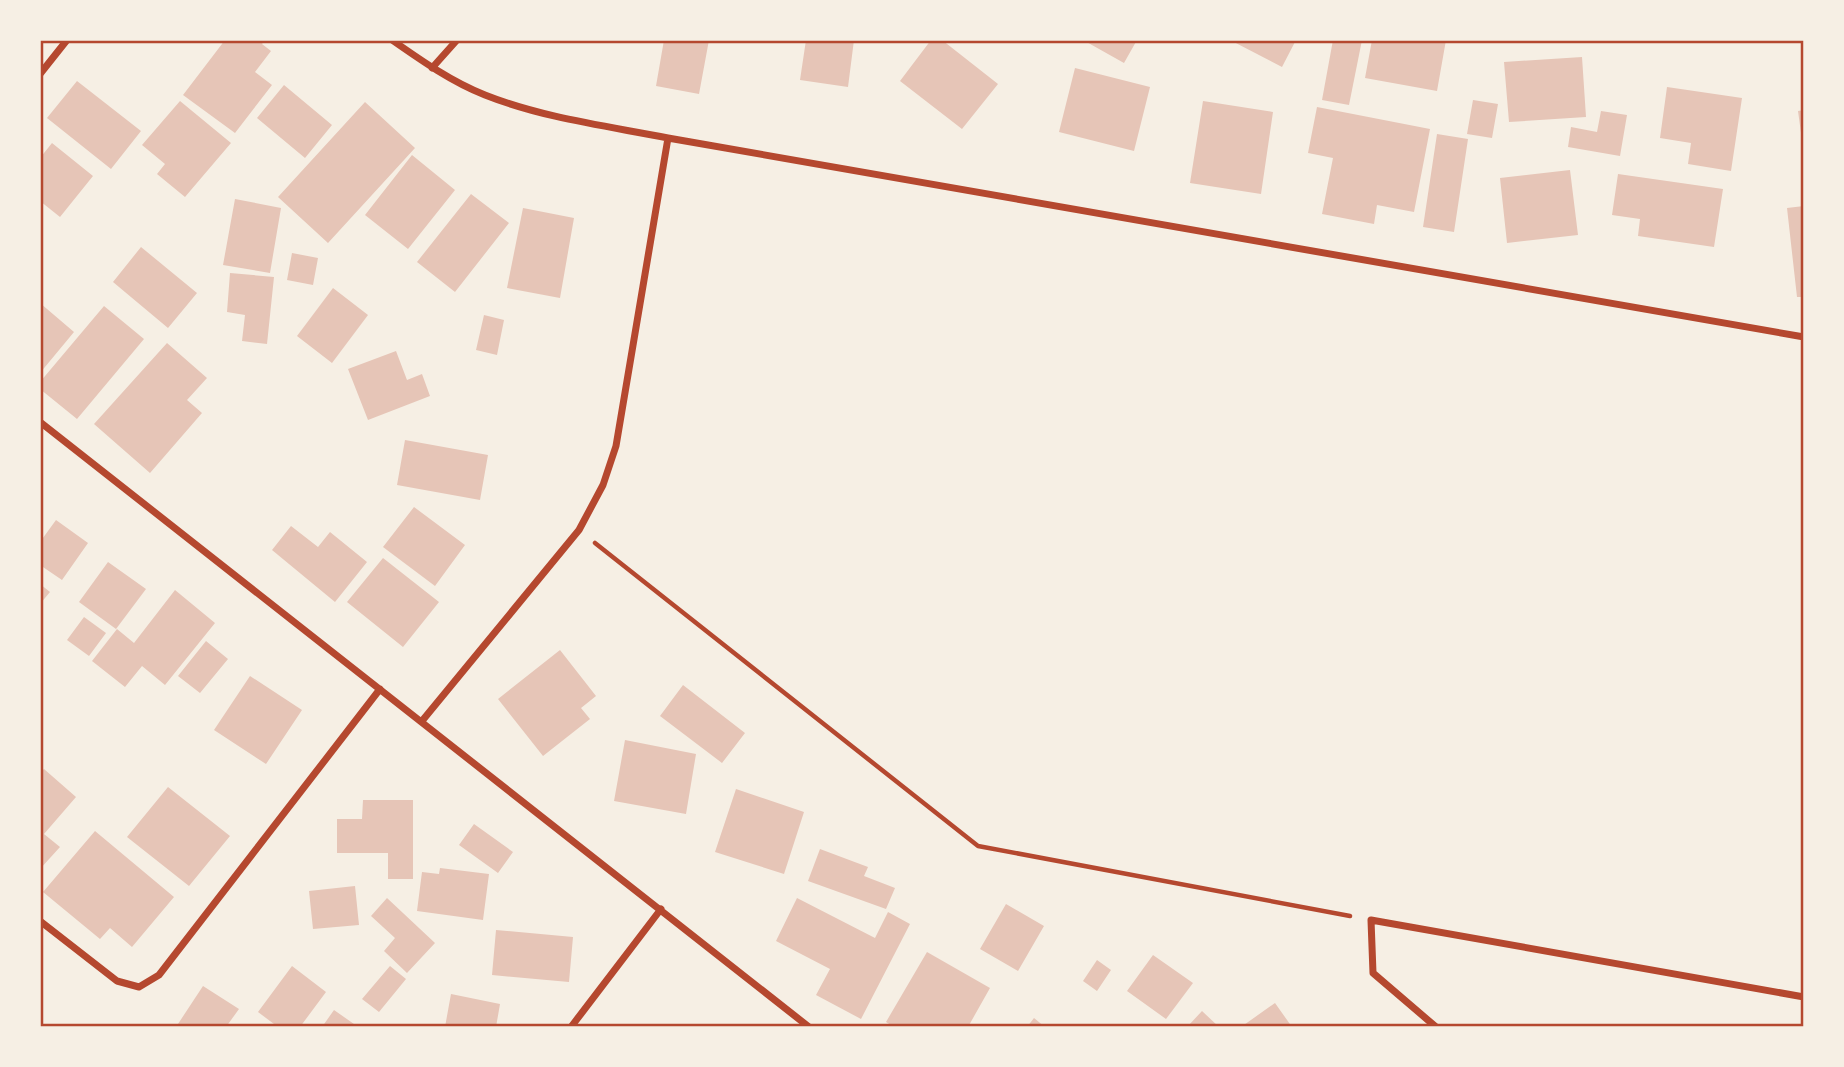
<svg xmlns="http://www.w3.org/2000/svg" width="1844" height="1067" font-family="'Open Sans',sans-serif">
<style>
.building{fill:#e6c5b7}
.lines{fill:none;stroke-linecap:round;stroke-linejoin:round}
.path{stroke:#b5482f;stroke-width:4.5}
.minor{stroke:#b5482f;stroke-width:7}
.neatline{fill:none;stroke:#b5482f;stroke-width:2.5}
</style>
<rect width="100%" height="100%" fill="#f6efe4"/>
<path class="building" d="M 225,40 L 265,40 L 262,44 L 271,51 L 255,72 L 272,85 L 235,133 L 183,95 Z
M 664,40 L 709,40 L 699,94 L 656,86 Z
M 806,40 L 854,40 L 848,87 L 800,80 Z
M 931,40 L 942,40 L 998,84 L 962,129 L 900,81 Z
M 1083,40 L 1137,40 L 1124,63 Z
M 1230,40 L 1296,40 L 1282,67 Z
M 1333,40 L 1362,40 L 1349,105 L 1322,100 Z
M 1372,40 L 1446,40 L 1437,91 L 1365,78 Z
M 1582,57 L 1586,117 L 1509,122 L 1504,62 Z
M 1075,68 L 1150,87 L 1134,151 L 1059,132 Z
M 77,81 L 141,131 L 111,169 L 47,118 Z
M 284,85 L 332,125 L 305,158 L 257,118 Z
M 1667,87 L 1742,98 L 1731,171 L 1688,164 L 1691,143 L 1660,138 Z
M 1473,100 L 1498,104 L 1492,138 L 1467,134 Z
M 180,101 L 231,143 L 185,197 L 157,174 L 165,164 L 142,145 Z
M 1203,101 L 1273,112 L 1261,194 L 1190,183 Z
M 365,102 L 415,148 L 328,243 L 278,197 Z
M 1317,107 L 1430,129 L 1414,212 L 1377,205 L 1374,224 L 1322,214 L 1333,158 L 1308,153 Z
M 1804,110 L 1804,140 L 1802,140 L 1798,111 Z
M 1601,111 L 1627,115 L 1620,156 L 1568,147 L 1571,127 L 1597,132 Z
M 1437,134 L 1468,139 L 1454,232 L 1423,227 Z
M 52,143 L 93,176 L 60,217 L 40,201 L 40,158 Z
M 412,155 L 455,190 L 408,249 L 365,215 Z
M 1570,170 L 1578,235 L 1507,243 L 1500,178 Z
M 1618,174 L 1723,189 L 1714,247 L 1638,236 L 1640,219 L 1612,215 Z
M 471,194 L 509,223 L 455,292 L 417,262 Z
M 235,199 L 281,208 L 270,273 L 223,265 Z
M 1804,206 L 1804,297 L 1797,297 L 1787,208 Z
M 523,208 L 574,218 L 560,298 L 507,288 Z
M 141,247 L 197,293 L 168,328 L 113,282 Z
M 292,253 L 318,258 L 313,285 L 287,280 Z
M 230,273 L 274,277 L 267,344 L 242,341 L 245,315 L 227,312 Z
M 333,288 L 368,315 L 332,363 L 297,336 Z
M 40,303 L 74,332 L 40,373 Z
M 104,306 L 144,339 L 77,419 L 40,389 L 40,382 Z
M 484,315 L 504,320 L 497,355 L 476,350 Z
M 167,343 L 207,378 L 187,400 L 202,413 L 150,473 L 94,424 Z
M 396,351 L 407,380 L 422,374 L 430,396 L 368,420 L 348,369 Z
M 405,440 L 488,455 L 480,500 L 397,485 Z
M 414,507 L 465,545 L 435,586 L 383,547 Z
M 56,520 L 88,543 L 62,580 L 40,565 L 40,542 Z
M 291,526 L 318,547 L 330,532 L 367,562 L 335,602 L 272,550 Z
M 383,558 L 439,602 L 403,647 L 347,602 Z
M 108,562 L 146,589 L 116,629 L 79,602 Z
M 40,584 L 50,592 L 40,604 Z
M 175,590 L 215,623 L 165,685 L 142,666 L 125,687 L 92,661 L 117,629 L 134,643 Z
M 84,617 L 106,633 L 89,656 L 67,640 Z
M 206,641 L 228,659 L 200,693 L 178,676 Z
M 560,650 L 596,696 L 581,708 L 590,719 L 543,756 L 498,699 Z
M 250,676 L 302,710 L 266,764 L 214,730 Z
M 683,685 L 745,733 L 722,763 L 660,716 Z
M 625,740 L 696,754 L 686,814 L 614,801 Z
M 44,769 L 76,797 L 44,834 L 60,847 L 40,869 L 40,773 Z
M 168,787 L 230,836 L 189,886 L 127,837 Z
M 736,789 L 804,812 L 784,874 L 715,852 Z
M 363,800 L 413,800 L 413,879 L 388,879 L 388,853 L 337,853 L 337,819 L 362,819 Z
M 474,824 L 513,852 L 498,873 L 459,845 Z
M 95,831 L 174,897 L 132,947 L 110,928 L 100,939 L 43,892 Z
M 820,849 L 868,867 L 864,876 L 895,888 L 886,909 L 808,881 Z
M 440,868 L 489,874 L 483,920 L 417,911 L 422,872 L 439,874 Z
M 355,886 L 359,925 L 313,929 L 309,891 Z
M 387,898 L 435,943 L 407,973 L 384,951 L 395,938 L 371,916 Z
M 797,898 L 875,938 L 888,912 L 910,924 L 861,1019 L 816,995 L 830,969 L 776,941 Z
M 1006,904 L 1044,926 L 1018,971 L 980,949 Z
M 496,930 L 573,937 L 569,982 L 492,975 Z
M 927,952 L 990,988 L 968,1027 L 894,1027 L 886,1022 Z
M 1153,955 L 1193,983 L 1166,1019 L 1127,991 Z
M 1097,960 L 1111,970 L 1097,991 L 1083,981 Z
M 292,966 L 326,992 L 300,1027 L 278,1027 L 258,1012 Z
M 390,966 L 406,979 L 379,1012 L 362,999 Z
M 203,986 L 239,1009 L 226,1027 L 176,1027 Z
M 451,994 L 500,1004 L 496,1027 L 445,1027 Z
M 1275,1003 L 1292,1027 L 1241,1027 Z
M 334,1010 L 354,1024 L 352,1027 L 322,1027 Z
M 1202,1011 L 1219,1027 L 1187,1027 Z
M 1034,1018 L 1045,1027 L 1027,1027 Z"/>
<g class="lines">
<path class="path" d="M 595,543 L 978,846 L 1350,916"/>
<path class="minor" d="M 392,40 C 422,61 452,82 485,95 C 543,118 607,126 668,138 L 1804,337
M 432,68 L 457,40
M 40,74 L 67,40
M 40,422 L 809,1027
M 422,721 L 579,530 L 603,485 L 616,446 L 668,138
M 40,921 L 117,981 L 139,987 L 159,975 L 380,689
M 571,1027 L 661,909
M 1436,1027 L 1373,973 L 1371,920 L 1804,997"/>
</g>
<rect width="1844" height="1067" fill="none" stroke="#f6efe4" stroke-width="84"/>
<rect x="42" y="42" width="1760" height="983" class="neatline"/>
</svg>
